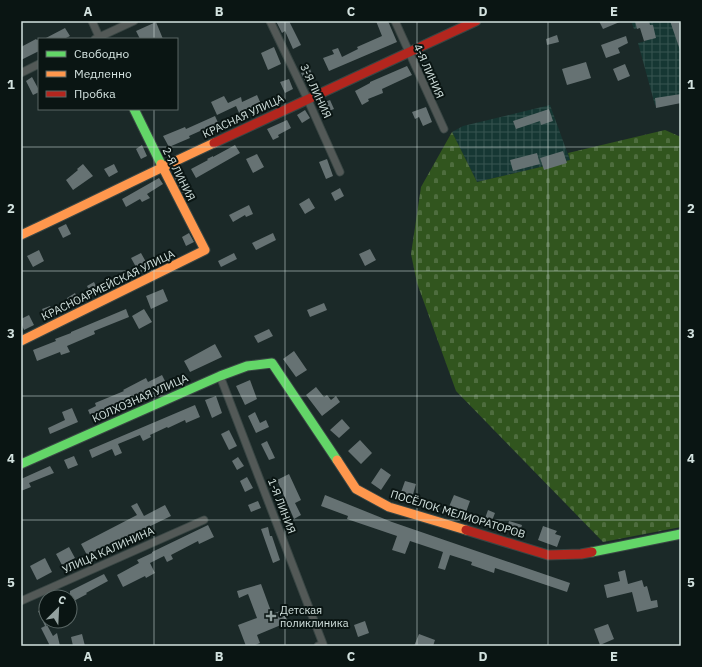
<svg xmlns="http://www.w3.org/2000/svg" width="702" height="667" font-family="'IBM Plex Sans',sans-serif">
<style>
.industrial{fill:url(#industrial-grid)}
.cemetery{fill:url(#cemetery-stones)}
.building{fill:#667273}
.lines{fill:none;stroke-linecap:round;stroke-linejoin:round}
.street-casing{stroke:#394644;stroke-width:9}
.fast-casing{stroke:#394644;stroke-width:11}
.slow-casing{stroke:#394644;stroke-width:11}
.jam-casing{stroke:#394644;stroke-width:11}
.street{stroke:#535957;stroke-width:7}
.fast{stroke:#63d668;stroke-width:9}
.slow{stroke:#ff974d;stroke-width:9}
.jam{stroke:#b3261e;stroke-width:9}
.grid{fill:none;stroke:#d3e2df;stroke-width:1;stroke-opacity:0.55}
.poi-dot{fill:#93a19f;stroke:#0a1513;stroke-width:1.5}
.labels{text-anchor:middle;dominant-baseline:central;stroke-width:4;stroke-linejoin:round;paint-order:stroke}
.street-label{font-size:11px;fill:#d3e2df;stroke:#0a1513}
.poi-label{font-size:11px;fill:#d3e2df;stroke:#0a1513;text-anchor:start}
.neatline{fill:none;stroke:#d3e2df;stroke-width:1.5}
.grid-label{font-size:13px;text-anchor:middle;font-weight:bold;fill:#d3e2df}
</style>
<defs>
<pattern id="industrial-grid" width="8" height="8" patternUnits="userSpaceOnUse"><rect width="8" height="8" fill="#163733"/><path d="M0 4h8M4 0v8" fill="none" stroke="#375450"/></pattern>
<pattern id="cemetery-stones" width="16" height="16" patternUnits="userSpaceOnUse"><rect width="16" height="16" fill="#31551e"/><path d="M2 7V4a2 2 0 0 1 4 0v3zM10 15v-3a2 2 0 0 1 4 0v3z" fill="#4e6d3e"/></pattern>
</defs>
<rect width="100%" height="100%" fill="#1b2928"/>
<path class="industrial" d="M 631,21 L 681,21 L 681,100 L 655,105 L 638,43 L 646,41 L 642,27 L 634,29 Z
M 550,105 L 570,160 L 477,182 L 452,132 L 463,126 Z"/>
<path class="cemetery" d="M 665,130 L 681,137 L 681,527 L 603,542 L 456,391 L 417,283 L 411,254 L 421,187 L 452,132 L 477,182 L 570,160 L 568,153 Z"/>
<path class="building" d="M 276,21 L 289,21 L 301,45 L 293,49 L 285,31 L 282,33 Z
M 376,21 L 388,21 L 397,42 L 329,71 L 323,58 L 334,54 L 332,50 L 338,48 L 342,57 L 358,49 L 357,47 L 382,36 Z
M 599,21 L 622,21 L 603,29 Z
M 635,21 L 649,21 L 650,25 L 653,25 L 656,38 L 644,41 L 640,28 L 637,29 Z
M 670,21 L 679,21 L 681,26 L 681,50 L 680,50 Z
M 156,22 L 163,39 L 140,39 L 136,31 Z
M 65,28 L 70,36 L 64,39 L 44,39 Z
M 557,35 L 559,42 L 547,45 L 546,39 Z
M 626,36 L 628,43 L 618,48 L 620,53 L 606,58 L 601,45 Z
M 36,39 L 37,40 L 39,39 L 39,51 L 21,60 L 21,47 Z
M 274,47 L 281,64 L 268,70 L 261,53 Z
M 586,62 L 591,78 L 567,85 L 562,69 Z
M 625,64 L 630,76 L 618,81 L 613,69 Z
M 407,66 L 412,75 L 382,89 L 383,93 L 368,99 L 369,101 L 362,105 L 355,91 L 370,83 L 370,82 Z
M 310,69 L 314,79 L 306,83 L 301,73 Z
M 32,77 L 39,90 L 39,92 L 33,95 L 26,81 Z
M 289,79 L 293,89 L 285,93 L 280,82 Z
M 681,94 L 681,103 L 656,108 L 655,98 Z
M 257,95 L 261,104 L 246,110 L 247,112 L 240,115 L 236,106 L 217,115 L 211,102 L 224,96 L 228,103 L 241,97 L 242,102 Z
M 330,100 L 334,109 L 321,114 L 317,105 Z
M 426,107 L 432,122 L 423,126 L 419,117 L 415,119 L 412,112 Z
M 549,109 L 553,121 L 541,125 L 540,121 L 516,129 L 513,121 Z
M 305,110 L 310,118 L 302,123 L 297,115 Z
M 215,116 L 220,127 L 211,131 L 209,127 L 189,136 L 190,138 L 169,147 L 163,136 L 185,127 L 186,129 Z
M 287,120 L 291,128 L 278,135 L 279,137 L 273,140 L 267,129 Z
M 142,145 L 147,156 L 141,159 L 136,149 Z
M 235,145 L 240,153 L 196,178 L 191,169 L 208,160 L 207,159 L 213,156 L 213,157 Z
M 563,151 L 567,163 L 544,170 L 540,158 Z
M 537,153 L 540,164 L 513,171 L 510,160 Z
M 257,154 L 264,167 L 253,173 L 246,159 Z
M 327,159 L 333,176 L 326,179 L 319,162 Z
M 83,164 L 93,176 L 73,190 L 66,180 L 78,170 L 77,169 Z
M 114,164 L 118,172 L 109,177 L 104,169 Z
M 178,172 L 189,192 L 184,195 L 173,175 Z
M 159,178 L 163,184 L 147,194 L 150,198 L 142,202 L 140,199 L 126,207 L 122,199 Z
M 340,188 L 344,196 L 335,201 L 331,193 Z
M 309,198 L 315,208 L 305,214 L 299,204 Z
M 249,205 L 253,214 L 246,217 L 245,215 L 233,222 L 229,215 Z
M 66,224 L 71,234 L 63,238 L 58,228 Z
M 189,233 L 194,242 L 186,246 L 182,237 Z
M 273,233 L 276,240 L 256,250 L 252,243 Z
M 370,249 L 376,260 L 365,266 L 359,254 Z
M 39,250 L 44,261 L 33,267 L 27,256 Z
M 141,253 L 146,262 L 136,267 L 131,258 Z
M 234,253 L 237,259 L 221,267 L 218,261 Z
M 94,282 L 99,292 L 92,296 L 87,286 Z
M 163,289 L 168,301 L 151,309 L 146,296 Z
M 75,293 L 79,302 L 71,306 L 67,298 Z
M 324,303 L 327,310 L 310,317 L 307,310 Z
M 50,306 L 55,315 L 47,319 L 42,309 Z
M 126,309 L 129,317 L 94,331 L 95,334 L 67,346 L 70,352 L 61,355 L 60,352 L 37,361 L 33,350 L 56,341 L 55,339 L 71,333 L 71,332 Z
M 144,309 L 152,322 L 139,329 L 132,316 Z
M 29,315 L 34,325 L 24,330 L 21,323 L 21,319 Z
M 269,329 L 273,336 L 258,343 L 254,336 Z
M 215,344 L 222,357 L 190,372 L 184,361 Z
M 294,351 L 307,370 L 296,377 L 283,359 Z
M 162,375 L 166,383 L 91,417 L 88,410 L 96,406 L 95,403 L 124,391 L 123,390 L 146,378 L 148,382 Z
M 250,380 L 257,399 L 245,405 L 236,386 Z
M 316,387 L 324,397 L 327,395 L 331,400 L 336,396 L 340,402 L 322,416 L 306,395 Z
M 216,396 L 222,413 L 212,418 L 205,400 Z
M 195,405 L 200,417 L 186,423 L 185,420 L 168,428 L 167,427 L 150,435 L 151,437 L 143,441 L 140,435 L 118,444 L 122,453 L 115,456 L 112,449 L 92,458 L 89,450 Z
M 72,408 L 78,422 L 50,434 L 48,428 L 65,420 L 62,412 Z
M 255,412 L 260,423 L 266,420 L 269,427 L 256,433 L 248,416 Z
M 342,419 L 350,428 L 339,438 L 330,430 Z
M 229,430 L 237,446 L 229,450 L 221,434 Z
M 360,440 L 372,453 L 361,464 L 348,451 Z
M 267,441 L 275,458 L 269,460 L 261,444 Z
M 74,456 L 78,465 L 68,469 L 64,460 Z
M 238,457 L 244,466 L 237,470 L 232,461 Z
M 50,466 L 54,473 L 29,483 L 31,487 L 21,491 L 21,479 Z
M 381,468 L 391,475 L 381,490 L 371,483 Z
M 289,474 L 301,500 L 295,503 L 301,515 L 294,519 L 277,480 Z
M 247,477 L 253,488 L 245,492 L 240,481 Z
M 405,481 L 416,484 L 412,498 L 400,495 Z
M 325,495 L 392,522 L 570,583 L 567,592 L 495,568 L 494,573 L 471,565 L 472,562 L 450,555 L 445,570 L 438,568 L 443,552 L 410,541 L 405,554 L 392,550 L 397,536 L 347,519 L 348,516 L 321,506 Z
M 454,495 L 470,501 L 465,515 L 448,509 Z
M 258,501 L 261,508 L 251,512 L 248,505 Z
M 137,503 L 144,516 L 165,505 L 171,516 L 118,542 L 117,540 L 87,555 L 81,544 L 137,515 L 131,506 Z
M 488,510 L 495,513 L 490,526 L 483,524 Z
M 509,521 L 522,525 L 519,535 L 506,531 Z
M 208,525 L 214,537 L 199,544 L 198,541 L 171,555 L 173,559 L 167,562 L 164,556 L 150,563 L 155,573 L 146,578 L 145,576 L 123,587 L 117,575 L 139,563 L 137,560 L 152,553 L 152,552 Z
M 543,526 L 557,531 L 555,534 L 561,536 L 557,547 L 538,540 Z
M 268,527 L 270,536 L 272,536 L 280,560 L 273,563 L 261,529 Z
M 69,547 L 75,558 L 62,565 L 56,554 Z
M 45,558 L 52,572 L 37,580 L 30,566 Z
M 625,570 L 628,584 L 642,580 L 644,587 L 647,586 L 651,601 L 657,600 L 658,607 L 637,612 L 632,592 L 607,598 L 604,585 L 620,581 L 618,572 Z
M 104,574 L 108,581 L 86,593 L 87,594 L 70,603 L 70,591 Z
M 261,584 L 272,614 L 283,610 L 288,622 L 257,635 L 260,643 L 253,646 L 246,646 L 238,625 L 257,618 L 248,594 L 239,598 L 237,591 Z
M 46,608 L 46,626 L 47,625 L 53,636 L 57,633 L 60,646 L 50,646 L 41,628 L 45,626 L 38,611 Z
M 365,621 L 369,633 L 358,637 L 354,625 Z
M 608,624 L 614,639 L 600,645 L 594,629 Z
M 82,634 L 85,646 L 73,646 L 71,637 Z
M 419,634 L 435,640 L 433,646 L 414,646 Z"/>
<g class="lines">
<g class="street-casing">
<path id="street" d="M 92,21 L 100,39
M 270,21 L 307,98 L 340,172
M 395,21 L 444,129
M 95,39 L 134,21
M 21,73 L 39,64
M 220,376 L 323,644 L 318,646
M 21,601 L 204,520"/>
</g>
<g class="fast-casing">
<path id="fast" d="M 134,109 L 161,164
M 21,464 L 220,376 L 247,366 L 272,363 L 337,460
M 592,552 L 681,534"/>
</g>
<g class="slow-casing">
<path id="slow" d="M 21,235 C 86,205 149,173 214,143
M 21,341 L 205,250 L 161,164
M 337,460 L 356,489 L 389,507 L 466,530"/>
</g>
<g class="jam-casing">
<path id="jam" d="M 214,143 L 476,21
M 466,530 L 548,555 L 581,554 L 592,552"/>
</g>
<use href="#street" class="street"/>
<use href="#fast" class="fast"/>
<use href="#slow" class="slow"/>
<use href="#jam" class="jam"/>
</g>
<path class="grid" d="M 154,21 L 154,39M 285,21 L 285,646M 417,21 L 417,646M 548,21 L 548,646M 154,109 L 154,646M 21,147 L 681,147M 21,271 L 681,271M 21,396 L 681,396M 21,520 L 681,520"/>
<path class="poi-dot" d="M269 610h4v4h4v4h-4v4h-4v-4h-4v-4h4z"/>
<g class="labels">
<g class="street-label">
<text transform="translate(429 71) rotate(66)">4-Я ЛИНИЯ</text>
<text transform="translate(316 91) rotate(65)">3-Я ЛИНИЯ</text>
<text transform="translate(243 116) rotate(-25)">КРАСНАЯ УЛИЦА</text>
<text transform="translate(179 174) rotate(63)">2-Я ЛИНИЯ</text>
<text transform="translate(108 285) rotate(-26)">КРАСНОАРМЕЙСКАЯ УЛИЦА</text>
<text transform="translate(140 398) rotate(-24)">КОЛХОЗНАЯ УЛИЦА</text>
<text transform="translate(282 506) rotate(69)">1-Я ЛИНИЯ</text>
<text transform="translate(458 514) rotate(17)">ПОСЁЛОК МЕЛИОРАТОРОВ</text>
<text transform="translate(108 550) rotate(-24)">УЛИЦА КАЛИНИНА</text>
</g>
<g class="poi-label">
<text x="280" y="610">Детская<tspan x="280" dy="13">поликлиника</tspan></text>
</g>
</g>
<rect width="702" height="667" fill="none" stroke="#0a1513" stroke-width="44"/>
<rect x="38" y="38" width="140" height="72" fill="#0a1513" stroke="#5a6765"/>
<rect x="46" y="51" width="20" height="6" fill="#63d668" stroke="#5a6765"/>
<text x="74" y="58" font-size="12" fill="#d3e2df">Свободно</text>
<rect x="46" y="71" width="20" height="6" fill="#ff974d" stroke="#5a6765"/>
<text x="74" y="78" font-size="12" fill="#d3e2df">Медленно</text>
<rect x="46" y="91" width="20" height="6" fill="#b3261e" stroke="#5a6765"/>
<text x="74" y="98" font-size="12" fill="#d3e2df">Пробка</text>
<g transform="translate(58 609) rotate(24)"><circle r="19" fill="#0a1513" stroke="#5a6765"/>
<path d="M0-3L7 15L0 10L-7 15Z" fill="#93a19f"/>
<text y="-6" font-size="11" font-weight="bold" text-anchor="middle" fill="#d3e2df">С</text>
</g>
<rect x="22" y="22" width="658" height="623" class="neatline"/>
<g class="grid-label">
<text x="88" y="16">A</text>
<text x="219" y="16">B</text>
<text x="351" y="16">C</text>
<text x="483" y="16">D</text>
<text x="614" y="16">E</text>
<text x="11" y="89">1</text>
<text x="691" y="89">1</text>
<text x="11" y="213">2</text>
<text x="691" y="213">2</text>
<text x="11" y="338">3</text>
<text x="691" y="338">3</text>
<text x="11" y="463">4</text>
<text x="691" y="463">4</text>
<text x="11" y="587">5</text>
<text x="691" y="587">5</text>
<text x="88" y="661">A</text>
<text x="219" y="661">B</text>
<text x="351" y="661">C</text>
<text x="483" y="661">D</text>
<text x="614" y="661">E</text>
</g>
</svg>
